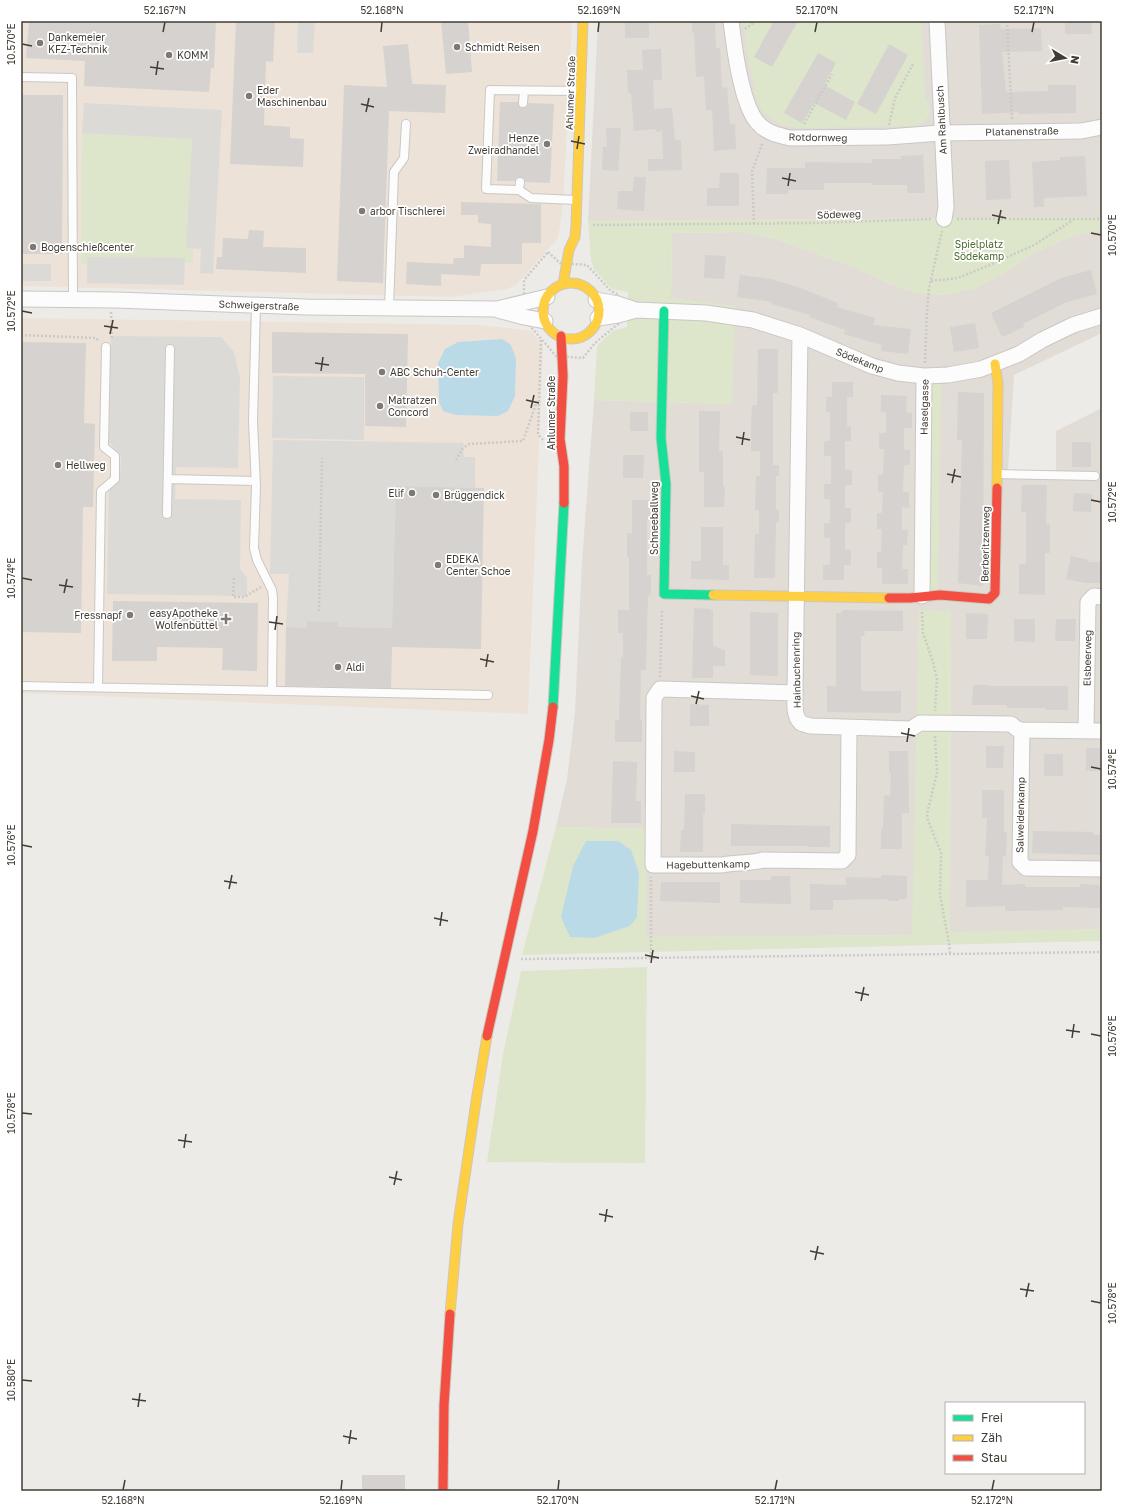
<svg xmlns="http://www.w3.org/2000/svg" width="1123" height="1512" font-family="'Golos Text',sans-serif">
<style>
.residential{fill:#e1dcd5}
.commercial{fill:#ece2d8}
.green{fill:#dde6ca}
.parking{fill:#dcdad7}
.water{fill:#bbdae8}
.building{fill:#d5d2cf}
.lines{fill:none;stroke-linecap:round;stroke-linejoin:round}
.lane-casing{stroke:#cac7c4;stroke-width:10}
.street-casing{stroke:#cac7c4;stroke-width:17}
.fast-casing{stroke:#ccc7bf;stroke-width:11}
.slow-casing{stroke:#ccc7bf;stroke-width:11}
.jam-casing{stroke:#ccc7bf;stroke-width:11}
.path{stroke:#cccac6;stroke-width:2.5;stroke-dasharray:2 2;stroke-linecap:butt}
.lane{stroke:#fcfcfc;stroke-width:8}
.street{stroke:#fcfcfc;stroke-width:15}
.fast{stroke:#16e098;stroke-width:9}
.slow{stroke:#ffcf43;stroke-width:9}
.jam{stroke:#f24e42;stroke-width:9}
.ticks{fill:none;stroke:#423c35;stroke-width:1.5}
.poi-dot{fill:#7e7974;stroke:#fff;stroke-width:1.5}
.labels{text-anchor:middle;dominant-baseline:central;stroke-width:3.5;stroke-linejoin:round;paint-order:stroke}
.poi-label{font-size:10px;fill:#423c35;stroke:#fff;text-anchor:start}
.street-label{font-size:10px;fill:#423c35;stroke:#fff}
.park-label{font-size:10px;fill:#4c6d2f;stroke:#fff}
.neatline{fill:none;stroke:#423c35;stroke-width:1.5}
.ticks-label{font-size:10px;text-anchor:middle;fill:#423c35}
</style>
<rect width="100%" height="100%" fill="#edebe8"/>
<path class="residential" d="M 598,21 L 1102,21 L 1102,217 L 588,221 Z
M 1094,231 L 1102,231 L 1102,333 L 1014,375 L 1008,470 L 1056,471 L 1056,431 L 1102,408 L 1102,929 L 950,933 L 951,611 L 919,611 L 913,935 L 646,937 L 647,829 L 556,827 L 567,779 L 575,712 L 582,562 L 594,400 L 732,404 L 671,298 L 672,233 L 741,232 L 773,238 L 851,266 L 888,283 L 918,293 L 944,295 L 975,288 L 1007,271 L 1036,252 L 1068,238 Z"/>
<path class="commercial" d="M 21,21 L 572,21 L 563,206 L 558,238 L 516,285 L 506,289 L 451,297 L 21,286 Z
M 21,318 L 479,325 L 531,331 L 543,345 L 528,714 L 21,693 Z"/>
<path class="green" d="M 743,21 L 922,21 L 925,99 C 934,111 929,119 917,126 L 797,128 L 781,125 L 763,113 L 754,94 L 755,87 L 747,54 Z
M 82,133 L 192,139 L 186,248 L 193,249 L 193,263 L 185,263 L 185,258 L 88,257 L 87,264 L 81,264 Z
M 1102,217 L 1102,231 L 1094,231 L 1068,238 L 1036,252 L 1007,271 L 975,288 L 944,295 L 918,293 L 888,283 L 851,266 L 773,238 L 741,232 L 672,233 L 671,298 L 735,306 L 732,404 L 594,400 L 597,346 L 613,331 L 627,327 L 628,292 L 612,289 L 594,269 L 591,260 L 588,221 Z
M 928,380 L 941,380 L 938,598 L 924,598 Z
M 919,610 L 951,611 L 950,932 L 1102,929 L 1102,941 L 522,955 L 556,827 L 648,829 L 646,937 L 912,935 Z
M 647,967 L 645,1163 L 487,1162 L 503,1054 L 521,971 Z"/>
<path class="parking" d="M 298,21 L 315,21 L 313,53 L 297,53 Z
M 84,103 L 222,110 L 213,274 L 200,273 L 201,249 L 186,248 L 192,139 L 82,133 Z
M 87,257 L 185,258 L 184,285 L 87,283 Z
M 21,264 L 51,264 L 51,281 L 21,281 Z
M 111,336 L 221,337 L 234,352 L 240,378 L 238,468 L 176,467 L 175,499 L 241,500 L 240,569 L 247,578 L 247,596 L 107,594 L 109,489 L 120,476 L 121,456 L 109,442 Z
M 273,376 L 364,377 L 364,440 L 272,438 Z
M 273,440 L 464,443 L 463,448 L 464,457 L 475,457 L 475,488 L 396,486 L 392,628 L 338,627 L 337,622 L 307,621 L 307,628 L 286,627 L 289,574 L 270,574 Z"/>
<path class="water" d="M 502,339 L 511,345 L 516,359 L 515,396 L 508,411 L 498,416 L 456,415 L 443,411 L 439,402 L 438,363 L 445,349 L 458,342 Z
M 586,841 L 618,841 L 631,850 L 639,873 L 637,917 L 630,926 L 594,938 L 570,937 L 561,917 L 573,866 Z"/>
<path class="building" d="M 29,21 L 216,21 L 214,68 L 211,68 L 209,92 L 84,86 L 85,61 L 26,58 Z
M 236,21 L 275,21 L 273,62 L 266,61 L 264,125 L 290,127 L 290,138 L 304,139 L 303,167 L 230,164 Z
M 441,21 L 468,21 L 472,72 L 446,74 Z
M 625,21 L 649,21 L 649,38 L 625,38 Z
M 692,21 L 715,21 L 716,48 L 720,48 L 722,88 L 727,87 L 730,124 L 735,124 L 736,149 L 714,151 L 712,110 L 706,110 L 704,76 L 696,77 L 694,33 L 692,33 Z
M 774,21 L 798,21 L 772,67 L 754,57 Z
M 1067,21 L 1091,21 L 1092,34 L 1065,34 L 1065,23 L 1067,23 Z
M 1000,24 L 1001,29 L 1041,28 L 1042,51 L 1002,52 L 1006,92 L 1048,91 L 1048,85 L 1076,85 L 1076,113 L 1019,114 L 1019,112 L 982,114 L 979,25 Z
M 408,44 L 412,84 L 446,85 L 445,113 L 389,111 L 383,283 L 337,281 L 344,85 L 387,87 L 383,46 Z
M 889,44 L 908,55 L 876,114 L 857,104 Z
M 661,49 L 662,80 L 653,80 L 654,109 L 672,108 L 675,140 L 681,140 L 682,170 L 648,171 L 648,159 L 663,159 L 662,131 L 656,132 L 656,129 L 634,131 L 631,93 L 628,93 L 627,70 L 643,70 L 642,50 Z
M 818,53 L 836,63 L 824,85 L 855,102 L 846,120 L 814,103 L 802,123 L 784,113 Z
M 21,95 L 63,95 L 62,254 L 21,254 Z
M 500,102 L 518,102 L 520,107 L 523,108 L 527,106 L 529,103 L 554,104 L 550,183 L 525,182 L 524,178 L 520,177 L 516,178 L 515,181 L 497,181 Z
M 606,128 L 621,128 L 618,171 L 602,170 L 603,147 L 607,147 Z
M 923,155 L 925,193 L 907,193 L 907,185 L 872,185 L 872,183 L 824,183 L 824,190 L 788,190 L 788,194 L 766,194 L 767,168 L 805,168 L 805,162 L 872,163 L 872,159 L 901,159 L 901,156 Z
M 1085,156 L 1087,196 L 1044,198 L 1044,207 L 1034,207 L 1032,162 L 1060,160 L 1060,157 Z
M 1009,160 L 1011,199 L 986,200 L 985,161 Z
M 720,173 L 739,173 L 739,206 L 707,206 L 707,188 L 719,188 Z
M 634,177 L 646,177 L 644,211 L 617,209 L 618,191 L 633,191 Z
M 461,202 L 541,204 L 541,243 L 522,243 L 522,264 L 481,264 L 480,276 L 441,274 L 441,286 L 406,284 L 407,262 L 453,264 L 454,258 L 464,258 L 464,245 L 491,247 L 491,224 L 478,223 L 478,215 L 461,215 Z
M 249,230 L 264,231 L 263,247 L 306,248 L 306,273 L 216,269 L 217,257 L 222,257 L 223,238 L 248,239 Z
M 705,255 L 726,256 L 724,279 L 704,278 Z
M 1091,270 L 1097,294 L 1067,302 L 1023,324 L 1024,327 L 1002,337 L 991,313 L 1061,278 Z
M 740,275 L 771,279 L 803,289 L 838,303 L 837,307 L 875,318 L 873,325 L 911,329 L 908,354 L 881,351 L 882,345 L 844,334 L 845,330 L 809,317 L 810,315 L 772,304 L 772,302 L 737,297 Z
M 975,323 L 979,348 L 954,352 L 950,327 Z
M 272,332 L 408,334 L 406,427 L 365,426 L 365,374 L 272,373 Z
M 21,342 L 86,343 L 84,423 L 95,424 L 93,507 L 83,507 L 81,633 L 21,632 Z
M 758,349 L 778,349 L 778,393 L 773,393 L 773,465 L 779,465 L 779,476 L 776,476 L 776,510 L 779,510 L 779,522 L 776,522 L 775,578 L 754,578 L 755,534 L 759,534 L 759,510 L 755,510 L 756,476 L 760,476 L 760,451 L 751,451 L 751,428 L 752,405 L 757,405 Z
M 832,382 L 853,382 L 853,397 L 847,397 L 847,426 L 851,426 L 851,441 L 845,441 L 845,470 L 852,470 L 852,485 L 845,485 L 845,508 L 851,508 L 851,523 L 845,523 L 845,550 L 851,550 L 851,565 L 844,565 L 844,580 L 823,580 L 823,565 L 830,565 L 830,538 L 824,538 L 824,523 L 830,523 L 830,499 L 824,499 L 824,484 L 831,484 L 831,456 L 824,456 L 824,441 L 830,441 L 830,412 L 826,412 L 826,397 L 832,397 Z
M 958,392 L 984,393 L 983,586 L 958,583 L 962,440 L 957,440 Z
M 881,395 L 907,396 L 906,412 L 912,413 L 912,428 L 904,428 L 904,450 L 910,450 L 910,465 L 904,465 L 903,492 L 909,492 L 909,508 L 902,507 L 902,530 L 908,530 L 907,545 L 903,545 L 902,569 L 908,569 L 908,584 L 882,584 L 882,568 L 877,568 L 877,552 L 881,552 L 882,529 L 877,529 L 877,513 L 882,513 L 883,492 L 878,492 L 878,475 L 883,475 L 884,449 L 879,449 L 879,433 L 886,433 L 886,412 L 881,412 Z
M 699,411 L 720,411 L 719,451 L 723,451 L 723,487 L 725,487 L 724,507 L 704,507 L 704,472 L 699,472 Z
M 630,412 L 648,412 L 648,431 L 630,431 Z
M 1072,442 L 1091,442 L 1091,467 L 1072,467 Z
M 623,455 L 644,455 L 643,478 L 623,478 Z
M 1022,485 L 1047,485 L 1046,524 L 1050,524 L 1050,553 L 1045,553 L 1045,595 L 1019,594 L 1019,564 L 1026,564 L 1026,512 L 1021,512 Z
M 396,486 L 484,488 L 481,649 L 392,647 L 391,688 L 285,686 L 286,627 L 307,628 L 307,621 L 338,622 L 338,627 L 392,628 Z
M 1074,493 L 1092,494 L 1091,512 L 1073,511 Z
M 632,500 L 651,500 L 651,519 L 647,519 L 647,575 L 651,575 L 651,596 L 648,595 L 646,670 L 641,670 L 640,720 L 642,720 L 642,742 L 615,742 L 615,720 L 619,720 L 621,657 L 623,657 L 623,633 L 618,633 L 618,610 L 629,610 L 629,557 L 627,557 L 627,533 L 632,533 Z
M 701,527 L 723,527 L 723,565 L 729,565 L 729,580 L 691,579 L 691,561 L 701,561 Z
M 1071,556 L 1089,560 L 1088,562 L 1102,562 L 1102,583 L 1086,583 L 1066,579 Z
M 113,601 L 258,603 L 257,671 L 222,670 L 223,648 L 157,647 L 157,661 L 112,661 Z
M 694,608 L 710,609 L 710,610 L 713,610 L 713,646 L 725,650 L 725,666 L 713,666 L 713,678 L 692,678 Z
M 842,610 L 903,611 L 903,631 L 865,631 L 864,636 L 861,636 L 861,691 L 901,691 L 901,713 L 827,712 L 827,686 L 836,686 L 836,613 L 842,613 Z
M 750,612 L 778,613 L 778,676 L 750,675 Z
M 966,613 L 988,614 L 987,639 L 966,639 Z
M 1014,619 L 1035,619 L 1035,642 L 1014,641 Z
M 1056,619 L 1076,619 L 1075,641 L 1055,641 Z
M 973,685 L 990,685 L 990,686 L 1068,686 L 1068,710 L 1046,710 L 1046,708 L 1007,708 L 1007,705 L 972,705 Z
M 690,704 L 709,705 L 709,726 L 690,726 Z
M 986,746 L 1004,746 L 1003,768 L 986,768 Z
M 1086,748 L 1102,748 L 1102,771 L 1086,771 Z
M 674,751 L 695,752 L 695,772 L 674,772 Z
M 889,751 L 908,751 L 909,813 L 902,813 L 902,849 L 881,849 L 881,829 L 883,829 L 884,795 L 890,796 L 891,773 L 889,773 Z
M 1044,754 L 1063,754 L 1063,776 L 1044,776 Z
M 613,761 L 637,762 L 636,801 L 641,801 L 641,823 L 611,823 Z
M 982,790 L 1004,790 L 1004,832 L 1007,832 L 1006,856 L 1003,856 L 1002,885 L 1025,884 L 1025,887 L 1080,887 L 1080,884 L 1101,885 L 1101,908 L 1063,907 L 1063,910 L 1005,911 L 1005,906 L 966,907 L 966,880 L 988,880 L 989,856 L 985,856 L 987,818 L 982,818 Z
M 685,794 L 705,794 L 705,814 L 703,814 L 703,852 L 680,852 L 681,830 L 684,830 Z
M 731,824 L 830,826 L 830,847 L 808,847 L 808,846 L 731,846 Z
M 1033,831 L 1093,832 L 1093,835 L 1102,835 L 1102,855 L 1032,853 Z
M 881,875 L 907,876 L 907,899 L 899,899 L 899,901 L 888,901 L 888,899 L 833,900 L 833,910 L 810,910 L 810,884 L 846,885 L 846,877 L 881,878 Z
M 771,876 L 790,876 L 791,904 L 740,903 L 740,880 L 771,880 Z
M 661,882 L 720,882 L 720,903 L 660,901 Z
M 362,1475 L 405,1475 L 405,1491 L 362,1491 Z"/>
<g class="lines">
<g class="lane-casing">
<path id="lane" d="M 21,77 L 72,78 L 73,300
M 523,103 L 524,91
M 519,190 L 520,182
M 576,200 L 531,198 L 519,190 L 486,189 L 490,90 L 579,91
M 256,305 L 253,421 L 256,487 L 254,548 L 257,560 L 272,590 L 273,598 L 272,690
M 389,308 L 394,172 L 404,158 L 406,124
M 997,474 L 1095,476
M 168,479 L 255,481
M 167,514 L 170,349
M 21,686 L 488,695
M 98,687 L 101,491 L 115,479 L 115,456 L 104,447 L 106,347"/>
</g>
<g class="street-casing">
<path id="street" d="M 731,21 C 734,46 741,103 757,122 C 765,132 777,135 790,138 L 887,137 L 941,133 L 1081,131 L 1102,127
M 937,21 L 946,207 L 944,219
M 21,299 L 116,300 L 306,307 L 497,309 L 547,297
M 596,300 L 618,304 L 636,310 L 706,313 L 753,320 L 800,335 L 872,366 L 898,373 L 924,376 L 948,375 L 981,369 L 1019,354 L 1042,340 L 1073,325 L 1102,316
M 498,310 L 524,317 L 545,321
M 598,318 L 618,315 L 636,310
M 800,335 L 795,693 C 795,702 793,716 801,723 C 803,724 808,725 810,726 L 911,729 L 920,723 L 1011,724 L 1017,729 L 1022,730 L 1102,731
M 922,596 L 924,376
M 795,693 L 660,689 L 654,698 L 653,865 L 722,865 C 735,862 749,864 763,860 L 842,861 L 848,855 L 849,728
M 1022,730 L 1020,862 L 1026,868 L 1102,869
M 1086,731 L 1088,602 L 1094,596 L 1102,597"/>
</g>
<g class="fast-casing">
<path id="fast" d="M 664,311 L 661,438 L 666,484 L 664,594 L 713,595
M 553,707 L 564,503"/>
</g>
<g class="slow-casing">
<path id="slow" d="M543 311a28 28 0 1 1 56 0a28 28 0 1 1-56 0Z
M 563,284 L 569,250 L 575,237 L 576,225 L 583,21
M 995,364 L 998,383 L 997,488
M 713,595 L 889,598
M 450,1314 L 458,1224 L 477,1095 L 487,1036"/>
</g>
<g class="jam-casing">
<path id="jam" d="M 561,336 L 563,376 L 560,439 L 564,466 L 564,503
M 889,598 L 910,598 L 940,595 L 989,599 L 995,593 L 997,488
M 487,1036 L 533,831 L 549,740 L 553,707
M 443,1491 L 444,1405 L 450,1314"/>
</g>
<path class="path" d="M 1007,21 L 1012,119
M 745,29 L 756,21
M 804,124 L 832,74
M 889,125 L 895,98 L 913,64
M 957,219 L 1102,219
M 754,224 L 752,171 L 763,142
M 593,225 L 817,223 L 932,219
M 548,252 L 560,263 L 587,265 L 611,291 L 619,295 L 618,324 L 595,343 L 583,358 L 556,356 L 530,326 L 524,323 L 524,280 Z
M 931,281 L 958,278 L 990,265 L 1034,245 L 1073,220
M 111,312 L 112,339
M 21,335 L 96,338 L 99,341
M 541,340 L 538,434 L 543,440
M 925,363 L 927,311 L 929,288 L 942,231
M 456,460 L 463,448 L 469,444 L 523,441 L 537,401
M 234,578 L 233,597 L 244,597 L 261,587
M 319,611 L 322,458
M 922,612 L 923,633 L 933,662 L 937,679 L 935,711
M 660,677 L 662,610
M 935,736 L 937,773 L 927,814 L 928,820 L 941,853 L 940,895 L 949,943 L 950,954
M 651,958 L 651,877
M 521,959 L 644,958 L 1102,952"/>
<use href="#lane" class="lane"/>
<use href="#street" class="street"/>
<use href="#fast" class="fast"/>
<use href="#slow" class="slow"/>
<use href="#jam" class="jam"/>
</g>
<path class="ticks" d="M 163,32 L 165,22M 381,32 L 382,22M 598,32 L 599,22M 815,32 L 817,22M 1032,32 L 1034,22M 22,44 L 32,46M 150,67 L 164,69M 156,75 L 158,61M 361,104 L 374,107M 366,112 L 369,98M 571,141 L 585,144M 577,149 L 579,136M 782,178 L 796,181M 788,186 L 790,173M 992,215 L 1006,218M 998,224 L 1001,210M 1091,233 L 1101,235M 22,311 L 32,313M 104,326 L 118,328M 110,334 L 113,320M 315,363 L 329,365M 321,371 L 323,357M 526,400 L 539,403M 531,408 L 534,395M 736,437 L 750,440M 742,445 L 744,432M 947,474 L 961,477M 952,483 L 955,469M 1091,500 L 1101,502M 22,578 L 32,580M 59,585 L 73,587M 64,593 L 67,579M 269,622 L 283,624M 275,630 L 277,616M 480,659 L 494,662M 486,667 L 488,654M 691,696 L 704,699M 696,704 L 699,691M 901,733 L 915,736M 907,742 L 909,728M 1091,767 L 1101,769M 22,845 L 32,847M 224,881 L 237,883M 229,889 L 232,875M 434,918 L 448,921M 440,926 L 442,912M 645,955 L 659,958M 651,963 L 653,950M 855,992 L 869,995M 861,1001 L 864,987M 1066,1030 L 1080,1032M 1091,1034 L 1101,1036M 1072,1038 L 1074,1024M 22,1113 L 32,1114M 178,1140 L 192,1142M 184,1148 L 186,1134M 389,1177 L 402,1180M 394,1185 L 397,1171M 599,1214 L 613,1217M 605,1222 L 607,1209M 810,1251 L 824,1254M 815,1260 L 818,1246M 1020,1289 L 1034,1291M 1026,1297 L 1029,1283M 1091,1301 L 1101,1303M 22,1380 L 32,1381M 132,1399 L 146,1401M 138,1407 L 140,1393M 343,1436 L 357,1439M 349,1444 L 351,1430M 123,1490 L 125,1480M 341,1490 L 342,1480M 558,1490 L 559,1480M 775,1490 L 777,1480M 992,1490 L 994,1480"/>
<g class="poi-dot">
<circle cx="40" cy="43" r="4"/>
<circle cx="457" cy="47" r="4"/>
<circle cx="169" cy="55" r="4"/>
<circle cx="249" cy="96" r="4"/>
<circle cx="547" cy="144" r="4"/>
<circle cx="362" cy="211" r="4"/>
<circle cx="33" cy="247" r="4"/>
<circle cx="382" cy="372" r="4"/>
<circle cx="380" cy="406" r="4"/>
<circle cx="58" cy="465" r="4"/>
<circle cx="412" cy="493" r="4"/>
<circle cx="436" cy="495" r="4"/>
<circle cx="438" cy="565" r="4"/>
<circle cx="130" cy="615" r="4"/>
<path d="M224 613h4v4h4v4h-4v4h-4v-4h-4v-4h4z"/>
<circle cx="338" cy="667" r="4"/>
</g>
<g class="labels">
<g class="poi-label">
<text x="48" y="37">Dankemeier<tspan x="48" dy="12">KFZ-Technik</tspan></text>
<text x="465" y="47">Schmidt Reisen</text>
<text x="177" y="55">KOMM</text>
<text x="257" y="90">Eder<tspan x="257" dy="12">Maschinenbau</tspan></text>
<text x="539" y="138" text-anchor="end">Henze<tspan x="539" dy="12">Zweiradhandel</tspan></text>
<text x="370" y="211">arbor Tischlerei</text>
<text x="41" y="247">Bogenschießcenter</text>
<text x="390" y="372">ABC Schuh-Center</text>
<text x="388" y="400">Matratzen<tspan x="388" dy="12">Concord</tspan></text>
<text x="66" y="465">Hellweg</text>
<text x="404" y="493" text-anchor="end">Elif</text>
<text x="444" y="495">Brüggendick</text>
<text x="446" y="559">EDEKA<tspan x="446" dy="12">Center Schoe</tspan></text>
<text x="218" y="613" text-anchor="end">easyApotheke<tspan x="218" dy="12">Wolfenbüttel</tspan></text>
<text x="122" y="615" text-anchor="end">Fressnapf</text>
<text x="346" y="667">Aldi</text>
</g>
<g class="street-label">
<text transform="translate(570 93) rotate(-88)">Ahlumer Straße</text>
<text transform="translate(941 120) rotate(-93)">Am Rahlbusch</text>
<text transform="translate(1022 131) rotate(-1)">Platanenstraße</text>
<text transform="translate(818 137) rotate(1)">Rotdornweg</text>
<text transform="translate(839 214) rotate(-2)">Södeweg</text>
<text transform="translate(259 305) rotate(2)">Schweigerstraße</text>
<text transform="translate(860 360) rotate(22)">Södekamp</text>
<text transform="translate(924 407) rotate(-89)">Haselgasse</text>
<text transform="translate(551 413) rotate(-90)">Ahlumer Straße</text>
<text transform="translate(654 518) rotate(-90)">Schneeballweg</text>
<text transform="translate(985 544) rotate(-89)">Berberitzenweg</text>
<text transform="translate(1087 658) rotate(-89)">Elsbeerweg</text>
<text transform="translate(796 670) rotate(-91)">Hainbuchenring</text>
<text transform="translate(1020 815) rotate(-89)">Salweidenkamp</text>
<text transform="translate(708 864) rotate(-1)">Hagebuttenkamp</text>
</g>
<g class="park-label">
<text x="979" y="244">Spielplatz<tspan x="979" dy="12">Södekamp</tspan></text>
</g>
</g>
<rect width="1123" height="1512" fill="none" stroke="#ffffff" stroke-width="44"/>
<rect x="945" y="1402" width="140" height="72" fill="#ffffff" stroke="#b3b1ae"/>
<rect x="953" y="1415" width="20" height="6" fill="#16e098" stroke="#b3b1ae"/>
<text x="981" y="1422" font-size="12" fill="#423c35">Frei</text>
<rect x="953" y="1435" width="20" height="6" fill="#ffcf43" stroke="#b3b1ae"/>
<text x="981" y="1442" font-size="12" fill="#423c35">Zäh</text>
<rect x="953" y="1455" width="20" height="6" fill="#f24e42" stroke="#b3b1ae"/>
<text x="981" y="1462" font-size="12" fill="#423c35">Stau</text>
<g transform="translate(1065 58) rotate(100)" stroke="#ffffff" stroke-width="3" paint-order="stroke">
<path d="M0-3L7 15L0 10L-7 15Z" fill="#423c35"/>
<text y="-6" font-size="11" font-weight="bold" text-anchor="middle" fill="#423c35">N</text>
</g>
<rect x="22" y="22" width="1079" height="1468" class="neatline"/>
<g class="ticks-label">
<text x="165" y="14">52.167°N</text>
<text x="382" y="14">52.168°N</text>
<text x="599" y="14">52.169°N</text>
<text x="817" y="14">52.170°N</text>
<text x="1034" y="14">52.171°N</text>
<text transform="translate(11 44) rotate(-90)" y="4">10.570°E</text>
<text transform="translate(1112 235) rotate(-90)" y="4">10.570°E</text>
<text transform="translate(11 311) rotate(-90)" y="4">10.572°E</text>
<text transform="translate(1112 502) rotate(-90)" y="4">10.572°E</text>
<text transform="translate(11 578) rotate(-90)" y="4">10.574°E</text>
<text transform="translate(1112 769) rotate(-90)" y="4">10.574°E</text>
<text transform="translate(11 845) rotate(-90)" y="4">10.576°E</text>
<text transform="translate(1112 1036) rotate(-90)" y="4">10.576°E</text>
<text transform="translate(11 1113) rotate(-90)" y="4">10.578°E</text>
<text transform="translate(1112 1303) rotate(-90)" y="4">10.578°E</text>
<text transform="translate(11 1380) rotate(-90)" y="4">10.580°E</text>
<text x="123" y="1504">52.168°N</text>
<text x="341" y="1504">52.169°N</text>
<text x="558" y="1504">52.170°N</text>
<text x="775" y="1504">52.171°N</text>
<text x="992" y="1504">52.172°N</text>
</g>
</svg>
